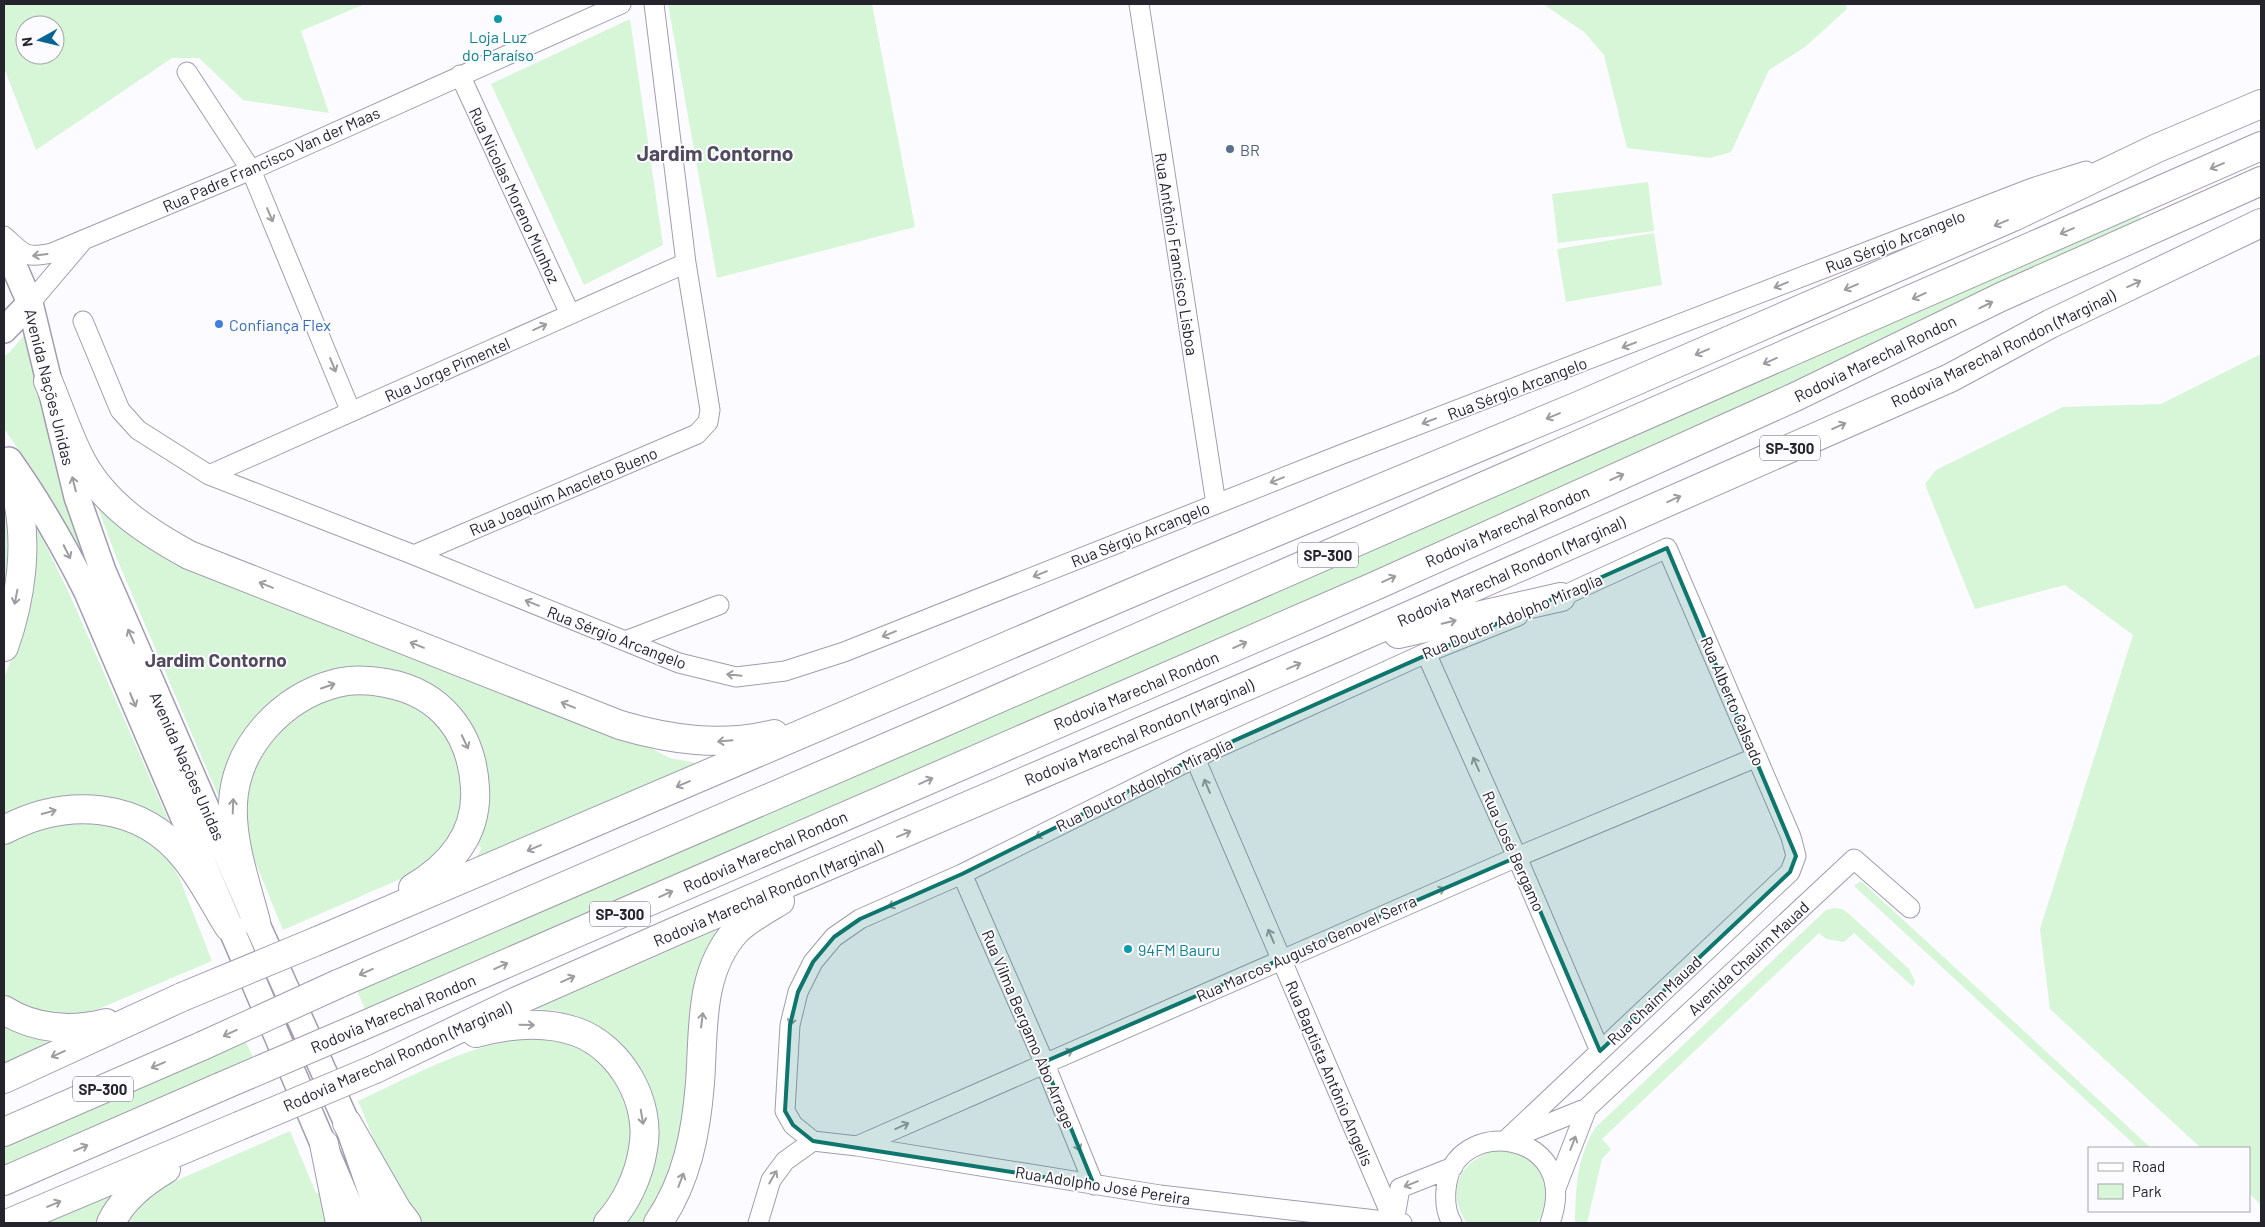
<svg xmlns="http://www.w3.org/2000/svg" width="2265" height="1227" font-family="Barlow,sans-serif">
<style>
.green{fill:#d6f6d7;fill-rule:evenodd}
.lines{fill:none;stroke-linecap:round;stroke-linejoin:round}
.minor-casing{stroke:#a19cb0;stroke-width:21}
.major-casing{stroke:#a19cb0;stroke-width:28}
.highway-casing{stroke:#a19cb0;stroke-width:30}
.minor{stroke:#fff;stroke-width:19}
.major{stroke:#fff;stroke-width:25}
.highway{stroke:#fff;stroke-width:28}
.highway-bridge-casing{stroke:#a19cb0;stroke-width:30;stroke-linecap:butt}
.highway-bridge{stroke:#fff;stroke-width:28}
.oneway{stroke:#9d9ca0}
.marked{fill:#0f766e;fill-opacity:0.2;stroke:#0f766e;stroke-width:4;stroke-linejoin:round}
.culture-dot{fill:#0f9aa8;stroke:#fcfbff;stroke-width:2}
.service-dot{fill:#5c6f8a;stroke:#fcfbff;stroke-width:2}
.shop-dot{fill:#3f7fe0;stroke:#fcfbff;stroke-width:2}
.labels{text-anchor:middle;dominant-baseline:central;stroke-width:4;stroke-linejoin:round;paint-order:stroke}
.shield{fill:#fcfbff;stroke:#66646b;stroke-width:1}
.shield-label{font-size:15px;font-weight:bold;fill:#25232b}
.culture-label{font-size:16px;fill:#0d838f;stroke:#fcfbff}
.service-label{font-size:16px;fill:#4e5e75;stroke:#fcfbff;text-anchor:start}
.street-label{font-size:16px;fill:#25232b;stroke:#fcfbff}
.shop-label{font-size:16px;fill:#366cbe;stroke:#fcfbff;text-anchor:start}
.quarter-label{font-size:19px;font-weight:bold;fill:#4f4a5c;stroke:#fcfbff}
.district-label{font-size:21px;font-weight:bold;fill:#4f4a5c;stroke:#fcfbff}
</style>
<rect width="100%" height="100%" fill="#fcfbff"/>
<path class="green" d="M 4,4 L 365,4 L 301,31 L 329,113 L 243,100 L 199,58 L 172,58 L 36,150 L 4,68 ZM 25,25 L 55,25 L 55,55 L 25,55 Z
M 668,4 L 872,4 L 915,227 L 717,278 Z
M 1543,4 L 1846,4 L 1847,9 L 1805,47 L 1769,70 L 1731,152 L 1710,158 L 1627,148 L 1604,55 L 1584,32 Z
M 630,19 L 663,245 L 584,285 L 491,84 Z
M 1648,182 L 1654,231 L 1558,243 L 1552,194 Z
M 2139,214 L 2141,219 L 2021,275 L 1854,358 L 1540,499 L 366,1011 L 357,991 Z
M 1654,233 L 1662,285 L 1566,302 L 1557,249 Z
M 26,333 L 56,466 L 91,575 L 53,501 L 32,468 L 4,429 L 4,356 L 9,353 Z
M 2261,354 L 2261,1205 L 2249,1193 L 2249,1148 L 2201,1148 L 2050,1009 L 2040,929 L 2133,635 L 2065,585 L 1975,609 L 1925,484 L 1936,470 L 2063,407 L 2161,404 Z
M 4,485 L 13,522 L 4,619 Z
M 96,503 L 629,737 L 670,758 L 697,763 L 475,859 L 482,848 L 476,844 L 487,812 L 489,794 L 487,774 L 414,679 L 391,670 L 367,667 L 293,687 L 271,703 L 256,718 L 220,800 L 117,559 Z
M 38,529 L 69,593 L 171,826 C 155,818 139,809 122,802 C 82,787 40,797 4,817 L 4,678 L 14,652 L 35,533 Z
M 365,690 L 420,703 L 457,745 L 464,809 L 446,847 L 412,874 L 283,930 L 246,839 L 241,803 L 262,748 L 309,703 Z
M 55,820 L 116,823 L 162,849 L 179,877 L 212,961 L 96,1010 L 76,1015 L 35,1013 L 4,998 L 4,843 Z
M 1861,881 L 2151,1148 L 2138,1148 L 1854,886 Z
M 1834,908 L 1842,909 L 1848,913 L 1909,969 L 1915,981 L 1913,987 L 1854,933 L 1844,942 L 1826,939 L 1819,933 L 1602,1139 L 1611,1149 L 1602,1159 L 1587,1223 L 1575,1223 C 1576,1187 1576,1161 1595,1128 L 1826,910 Z
M 719,929 L 711,947 L 682,1142 L 647,1223 L 623,1223 L 652,1117 L 560,1015 L 561,1011 L 536,1009 Z
M 4,1023 L 23,1034 L 50,1043 L 4,1064 Z
M 536,1038 L 572,1040 L 612,1068 L 636,1121 L 628,1167 L 597,1221 L 594,1223 L 422,1223 C 393,1197 374,1137 358,1101 C 413,1076 475,1040 536,1038 Z
M 246,1042 L 253,1057 L 229,1068 L 226,1072 L 4,1169 L 4,1143 L 218,1050 L 224,1052 Z
M 290,1131 L 316,1193 L 324,1192 L 332,1223 L 128,1223 L 146,1199 L 164,1186 Z
M 1497,1150 C 1507,1150 1515,1151 1524,1156 C 1547,1169 1554,1203 1536,1223 L 1467,1223 C 1444,1190 1461,1159 1497,1150 Z
M 110,1196 L 98,1223 L 47,1223 Z"/>
<g class="lines">
<g class="minor-casing">
<path id="minor" d="M 1139,4 L 1216,504
M 187,72 L 251,170 L 351,412
M 460,75 L 570,314
M 4,236 C 24,254 24,259 52,253 L 251,170 L 621,4
M 30,303 L 81,243
M 83,321 L 120,410 L 138,430 L 209,475 L 414,555 L 679,663 L 736,677 L 785,671 L 844,652 L 1340,455 L 2032,188 L 2086,171
M 209,475 L 686,263
M 414,555 L 697,434 L 708,422 L 710,410 L 686,263 L 654,4
M 625,641 L 719,605
M 1426,653 L 1517,857 L 1600,1051
M 1195,758 L 1394,1222
M 962,874 L 1044,1062 L 1094,1185
M 1587,1108 L 1854,859 L 1910,908
M 1515,1137 L 1587,1108 L 1556,1188
M 1506,1140 L 1790,872 L 1796,856 L 1791,837 L 1667,548 L 1550,602
M 813,1141 L 793,1125 L 785,1111 L 790,1025 L 798,992 L 813,962 L 834,937 L 860,919 L 962,874 L 1195,758 L 1426,653 L 1518,616
M 813,1141 L 857,1146 L 1160,1195 L 1402,1223
M 857,1146 L 1517,857 L 1757,757
M 1394,1222 L 1400,1188 L 1453,1167
M 758,1223 L 771,1180 L 785,1161 L 813,1141
M 1452,1223 C 1446,1213 1445,1201 1446,1190 C 1451,1113 1584,1129 1550,1223"/>
</g>
<g class="major-casing">
<path id="major" d="M 4,243 L 30,303 L 77,497 L 103,571 L 256,922 L 347,1123 L 382,1223
M 4,330 L 30,303
M 9,460 C 39,502 64,546 87,592 L 357,1223"/>
</g>
<g class="highway-casing">
<path id="highway" d="M 48,381 C 59,407 68,435 81,460 C 104,504 147,532 189,555 L 620,725 C 671,740 721,747 774,734
M 4,464 C 8,473 14,483 16,492 C 29,543 21,599 4,647
M 1398,634 L 1561,597
M 4,830 C 66,797 141,801 186,859 C 203,880 215,905 229,927
M 256,922 C 246,883 231,843 233,803 C 236,746 282,697 337,683 C 353,679 370,680 386,683 C 441,693 472,733 475,788 C 478,834 450,866 413,888
M 317,941 L 1187,569 L 1578,406 L 2013,217 L 2155,149 L 2261,104
M 338,984 L 938,725 L 2261,146
M 4,1010 C 34,1029 71,1032 106,1023
M 360,1027 L 1375,586 L 1795,397 L 2001,297 L 2261,181
M 476,1033 C 509,1024 544,1020 577,1032 C 621,1048 652,1103 643,1149 C 639,1176 626,1203 608,1223
M 375,1069 L 517,1001 L 676,931 L 1333,649 L 1950,378 L 2050,324 L 2261,223
M 4,1079 L 182,997
M 347,1123 L 397,1210 L 407,1223
M 4,1132 L 202,1046
M 324,1144 L 340,1223
M 4,1181 L 220,1087
M 9,1223 L 239,1126
M 111,1223 C 122,1199 144,1182 166,1169
M 658,1223 C 687,1181 696,1133 700,1083 C 704,1032 698,973 736,931 C 748,919 765,910 780,901"/>
</g>
<use href="#minor" class="minor"/>
<use href="#major" class="major"/>
<use href="#highway" class="highway"/>
<g class="highway-bridge-casing">
<path id="highway-bridge" d="M 182,997 L 317,941
M 202,1046 L 338,984
M 220,1087 L 360,1027
M 239,1126 L 375,1069"/>
</g>
<use href="#highway-bridge" class="highway-bridge"/>
</g>
<defs><path id="oneway-shaft" d="M-6 0H5M1.5-3L5.5 0L1.5 3" fill="none" stroke-width="1.6" stroke-linecap="round" stroke-linejoin="round" transform="scale(1.25)"/></defs>
<g class="oneway">
<use href="#oneway-shaft" transform="translate(2217 166) rotate(157)"/>
<use href="#oneway-shaft" transform="translate(270 215) rotate(67)"/>
<use href="#oneway-shaft" transform="translate(2001 223) rotate(157)"/>
<use href="#oneway-shaft" transform="translate(2067 231) rotate(157)"/>
<use href="#oneway-shaft" transform="translate(40 255) rotate(173)"/>
<use href="#oneway-shaft" transform="translate(2134 284) rotate(-25)"/>
<use href="#oneway-shaft" transform="translate(1781 285) rotate(158)"/>
<use href="#oneway-shaft" transform="translate(1851 287) rotate(157)"/>
<use href="#oneway-shaft" transform="translate(1919 296) rotate(156)"/>
<use href="#oneway-shaft" transform="translate(1986 305) rotate(-26)"/>
<use href="#oneway-shaft" transform="translate(540 327) rotate(-24)"/>
<use href="#oneway-shaft" transform="translate(1629 345) rotate(159)"/>
<use href="#oneway-shaft" transform="translate(1702 352) rotate(157)"/>
<use href="#oneway-shaft" transform="translate(1770 361) rotate(156)"/>
<use href="#oneway-shaft" transform="translate(333 365) rotate(68)"/>
<use href="#oneway-shaft" transform="translate(1553 416) rotate(157)"/>
<use href="#oneway-shaft" transform="translate(1429 421) rotate(159)"/>
<use href="#oneway-shaft" transform="translate(1839 426) rotate(-24)"/>
<use href="#oneway-shaft" transform="translate(1617 477) rotate(-24)"/>
<use href="#oneway-shaft" transform="translate(1277 480) rotate(158)"/>
<use href="#oneway-shaft" transform="translate(74 484) rotate(-104)"/>
<use href="#oneway-shaft" transform="translate(1674 499) rotate(-24)"/>
<use href="#oneway-shaft" transform="translate(67 552) rotate(64)"/>
<use href="#oneway-shaft" transform="translate(1040 574) rotate(158)"/>
<use href="#oneway-shaft" transform="translate(1389 579) rotate(-24)"/>
<use href="#oneway-shaft" transform="translate(266 585) rotate(-158)"/>
<use href="#oneway-shaft" transform="translate(16 597) rotate(101)"/>
<use href="#oneway-shaft" transform="translate(532 603) rotate(-158)"/>
<use href="#oneway-shaft" transform="translate(1449 622) rotate(-13)"/>
<use href="#oneway-shaft" transform="translate(889 634) rotate(158)"/>
<use href="#oneway-shaft" transform="translate(131 636) rotate(-114)"/>
<use href="#oneway-shaft" transform="translate(417 645) rotate(-158)"/>
<use href="#oneway-shaft" transform="translate(1240 645) rotate(-24)"/>
<use href="#oneway-shaft" transform="translate(1294 666) rotate(-23)"/>
<use href="#oneway-shaft" transform="translate(734 675) rotate(-174)"/>
<use href="#oneway-shaft" transform="translate(328 686) rotate(-19)"/>
<use href="#oneway-shaft" transform="translate(133 700) rotate(67)"/>
<use href="#oneway-shaft" transform="translate(568 705) rotate(-158)"/>
<use href="#oneway-shaft" transform="translate(725 741) rotate(175)"/>
<use href="#oneway-shaft" transform="translate(465 742) rotate(65)"/>
<use href="#oneway-shaft" transform="translate(1476 764) rotate(-114)"/>
<use href="#oneway-shaft" transform="translate(926 781) rotate(-24)"/>
<use href="#oneway-shaft" transform="translate(683 784) rotate(157)"/>
<use href="#oneway-shaft" transform="translate(1207 786) rotate(-113)"/>
<use href="#oneway-shaft" transform="translate(233 806) rotate(-88)"/>
<use href="#oneway-shaft" transform="translate(49 812) rotate(-15)"/>
<use href="#oneway-shaft" transform="translate(904 834) rotate(-23)"/>
<use href="#oneway-shaft" transform="translate(1042 834) rotate(154)"/>
<use href="#oneway-shaft" transform="translate(534 848) rotate(157)"/>
<use href="#oneway-shaft" transform="translate(1438 891) rotate(-23)"/>
<use href="#oneway-shaft" transform="translate(666 894) rotate(-24)"/>
<use href="#oneway-shaft" transform="translate(895 904) rotate(156)"/>
<use href="#oneway-shaft" transform="translate(1271 936) rotate(-113)"/>
<use href="#oneway-shaft" transform="translate(501 966) rotate(-24)"/>
<use href="#oneway-shaft" transform="translate(366 972) rotate(156)"/>
<use href="#oneway-shaft" transform="translate(568 979) rotate(-24)"/>
<use href="#oneway-shaft" transform="translate(792 1018) rotate(103)"/>
<use href="#oneway-shaft" transform="translate(702 1020) rotate(-83)"/>
<use href="#oneway-shaft" transform="translate(527 1025) rotate(1)"/>
<use href="#oneway-shaft" transform="translate(230 1033) rotate(155)"/>
<use href="#oneway-shaft" transform="translate(1066 1053) rotate(-24)"/>
<use href="#oneway-shaft" transform="translate(58 1054) rotate(156)"/>
<use href="#oneway-shaft" transform="translate(158 1065) rotate(157)"/>
<use href="#oneway-shaft" transform="translate(642 1117) rotate(80)"/>
<use href="#oneway-shaft" transform="translate(902 1126) rotate(-24)"/>
<use href="#oneway-shaft" transform="translate(1573 1143) rotate(-69)"/>
<use href="#oneway-shaft" transform="translate(1077 1144) rotate(68)"/>
<use href="#oneway-shaft" transform="translate(81 1148) rotate(-23)"/>
<use href="#oneway-shaft" transform="translate(773 1177) rotate(-60)"/>
<use href="#oneway-shaft" transform="translate(681 1180) rotate(-69)"/>
<use href="#oneway-shaft" transform="translate(1411 1184) rotate(158)"/>
<use href="#oneway-shaft" transform="translate(54 1204) rotate(-23)"/>
</g>
<path class="marked" d="M 1667,548 L 1796,856 L 1790,872 L 1600,1051 L 1517,857 L 1044,1062 L 1094,1185 L 813,1141 L 793,1125 L 785,1111 L 790,1025 L 798,992 L 813,962 L 834,937 L 860,919 L 962,874 L 1195,758 Z"/>
<g class="culture-dot">
<circle cx="498" cy="19" r="5"/>
<circle cx="1128" cy="949" r="5"/>
</g>
<circle class="service-dot" cx="1230" cy="149" r="5"/>
<circle class="shop-dot" cx="219" cy="324" r="5"/>
<g class="labels">
<g class="shield">
<rect x="1760" y="435.5" width="60" height="25" rx="4"/>
<rect x="1298" y="542.5" width="60" height="25" rx="4"/>
<rect x="590" y="901.5" width="60" height="25" rx="4"/>
<rect x="73" y="1076.5" width="60" height="25" rx="4"/>
</g>
<g class="shield-label">
<text x="1790" y="448">SP-300</text>
<text x="1328" y="555">SP-300</text>
<text x="620" y="914">SP-300</text>
<text x="103" y="1089">SP-300</text>
</g>
<g class="culture-label">
<text x="498" y="36">Loja Luz<tspan x="498" dy="18">do Paraíso</tspan></text>
<text x="1138" y="949" text-anchor="start">94FM Bauru</text>
</g>
<g class="service-label">
<text x="1240" y="149">BR</text>
</g>
<g class="street-label">
<text transform="translate(271 159) rotate(-24)">Rua Padre Francisco Van der Maas</text>
<text transform="translate(515 195) rotate(65)">Rua Nicolas Moreno Munhoz</text>
<text transform="translate(1895 241) rotate(-21)">Rua Sérgio Arcangelo</text>
<text transform="translate(1177 254) rotate(81)">Rua Antônio Francisco Lisboa</text>
<text transform="translate(2003 348) rotate(-26)">Rodovia Marechal Rondon (Marginal)</text>
<text transform="translate(1875 358) rotate(-26)">Rodovia Marechal Rondon</text>
<text transform="translate(447 369) rotate(-24)">Rua Jorge Pimentel</text>
<text transform="translate(50 387) rotate(76)">Avenida Nações Unidas</text>
<text transform="translate(1517 388) rotate(-21)">Rua Sérgio Arcangelo</text>
<text transform="translate(563 491) rotate(-23)">Rua Joaquim Anacleto Bueno</text>
<text transform="translate(1507 526) rotate(-24)">Rodovia Marechal Rondon</text>
<text transform="translate(1140 534) rotate(-22)">Rua Sérgio Arcangelo</text>
<text transform="translate(1511 571) rotate(-24)">Rodovia Marechal Rondon (Marginal)</text>
<text transform="translate(1512 616) rotate(-23)">Rua Doutor Adolpho Miraglia</text>
<text transform="translate(617 637) rotate(21)">Rua Sérgio Arcangelo</text>
<text transform="translate(1136 690) rotate(-23)">Rodovia Marechal Rondon</text>
<text transform="translate(1733 701) rotate(67)">Rua Alberto Calsado</text>
<text transform="translate(1139 732) rotate(-23)">Rodovia Marechal Rondon (Marginal)</text>
<text transform="translate(188 766) rotate(66)">Avenida Nações Unidas</text>
<text transform="translate(1144 784) rotate(-26)">Rua Doutor Adolpho Miraglia</text>
<text transform="translate(765 851) rotate(-24)">Rodovia Marechal Rondon</text>
<text transform="translate(1514 851) rotate(66)">Rua José Bergamo</text>
<text transform="translate(768 893) rotate(-23)">Rodovia Marechal Rondon (Marginal)</text>
<text transform="translate(1306 948) rotate(-24)">Rua Marcos Augusto Genovel Serra</text>
<text transform="translate(1748 958) rotate(-43)">Avenida Chauim Mauad</text>
<text transform="translate(1654 1000) rotate(-43)">Rua Chaim Mauad</text>
<text transform="translate(393 1013) rotate(-23)">Rodovia Marechal Rondon</text>
<text transform="translate(1029 1029) rotate(67)">Rua Vilma Bergamo Abo Arrage</text>
<text transform="translate(397 1056) rotate(-24)">Rodovia Marechal Rondon (Marginal)</text>
<text transform="translate(1330 1073) rotate(67)">Rua Baptista Antônio Angelis</text>
<text transform="translate(1103 1185) rotate(9)">Rua Adolpho José Pereira</text>
</g>
<g class="shop-label">
<text x="229" y="324">Confiança Flex</text>
</g>
<g class="quarter-label">
<text x="216" y="659">Jardim Contorno</text>
</g>
<g class="district-label">
<text x="715" y="152">Jardim Contorno</text>
</g>
</g>
<rect width="2265" height="1227" fill="none" stroke="#25232b" stroke-width="10"/>
<rect x="2088" y="1147" width="162" height="65" fill="#fcfbff" stroke="#a6a5aa"/>
<rect x="2098" y="1163" width="25" height="8" fill="#ffffff" stroke="#a6a5aa"/>
<text x="2132" y="1172" font-size="15" fill="#25232b">Road</text>
<rect x="2098" y="1184" width="25" height="15" fill="#d6f6d7" stroke="#a6a5aa"/>
<text x="2132" y="1197" font-size="15" fill="#25232b">Park</text>
<g transform="translate(40 40) rotate(262)"><circle r="24" fill="#fcfbff" stroke="#a6a5aa"/>
<path d="M0-4L9 19L0 12L-9 19Z" fill="#086494"/>
<text y="-8" font-size="14" font-weight="bold" text-anchor="middle" fill="#25232b">N</text>
</g>
</svg>
